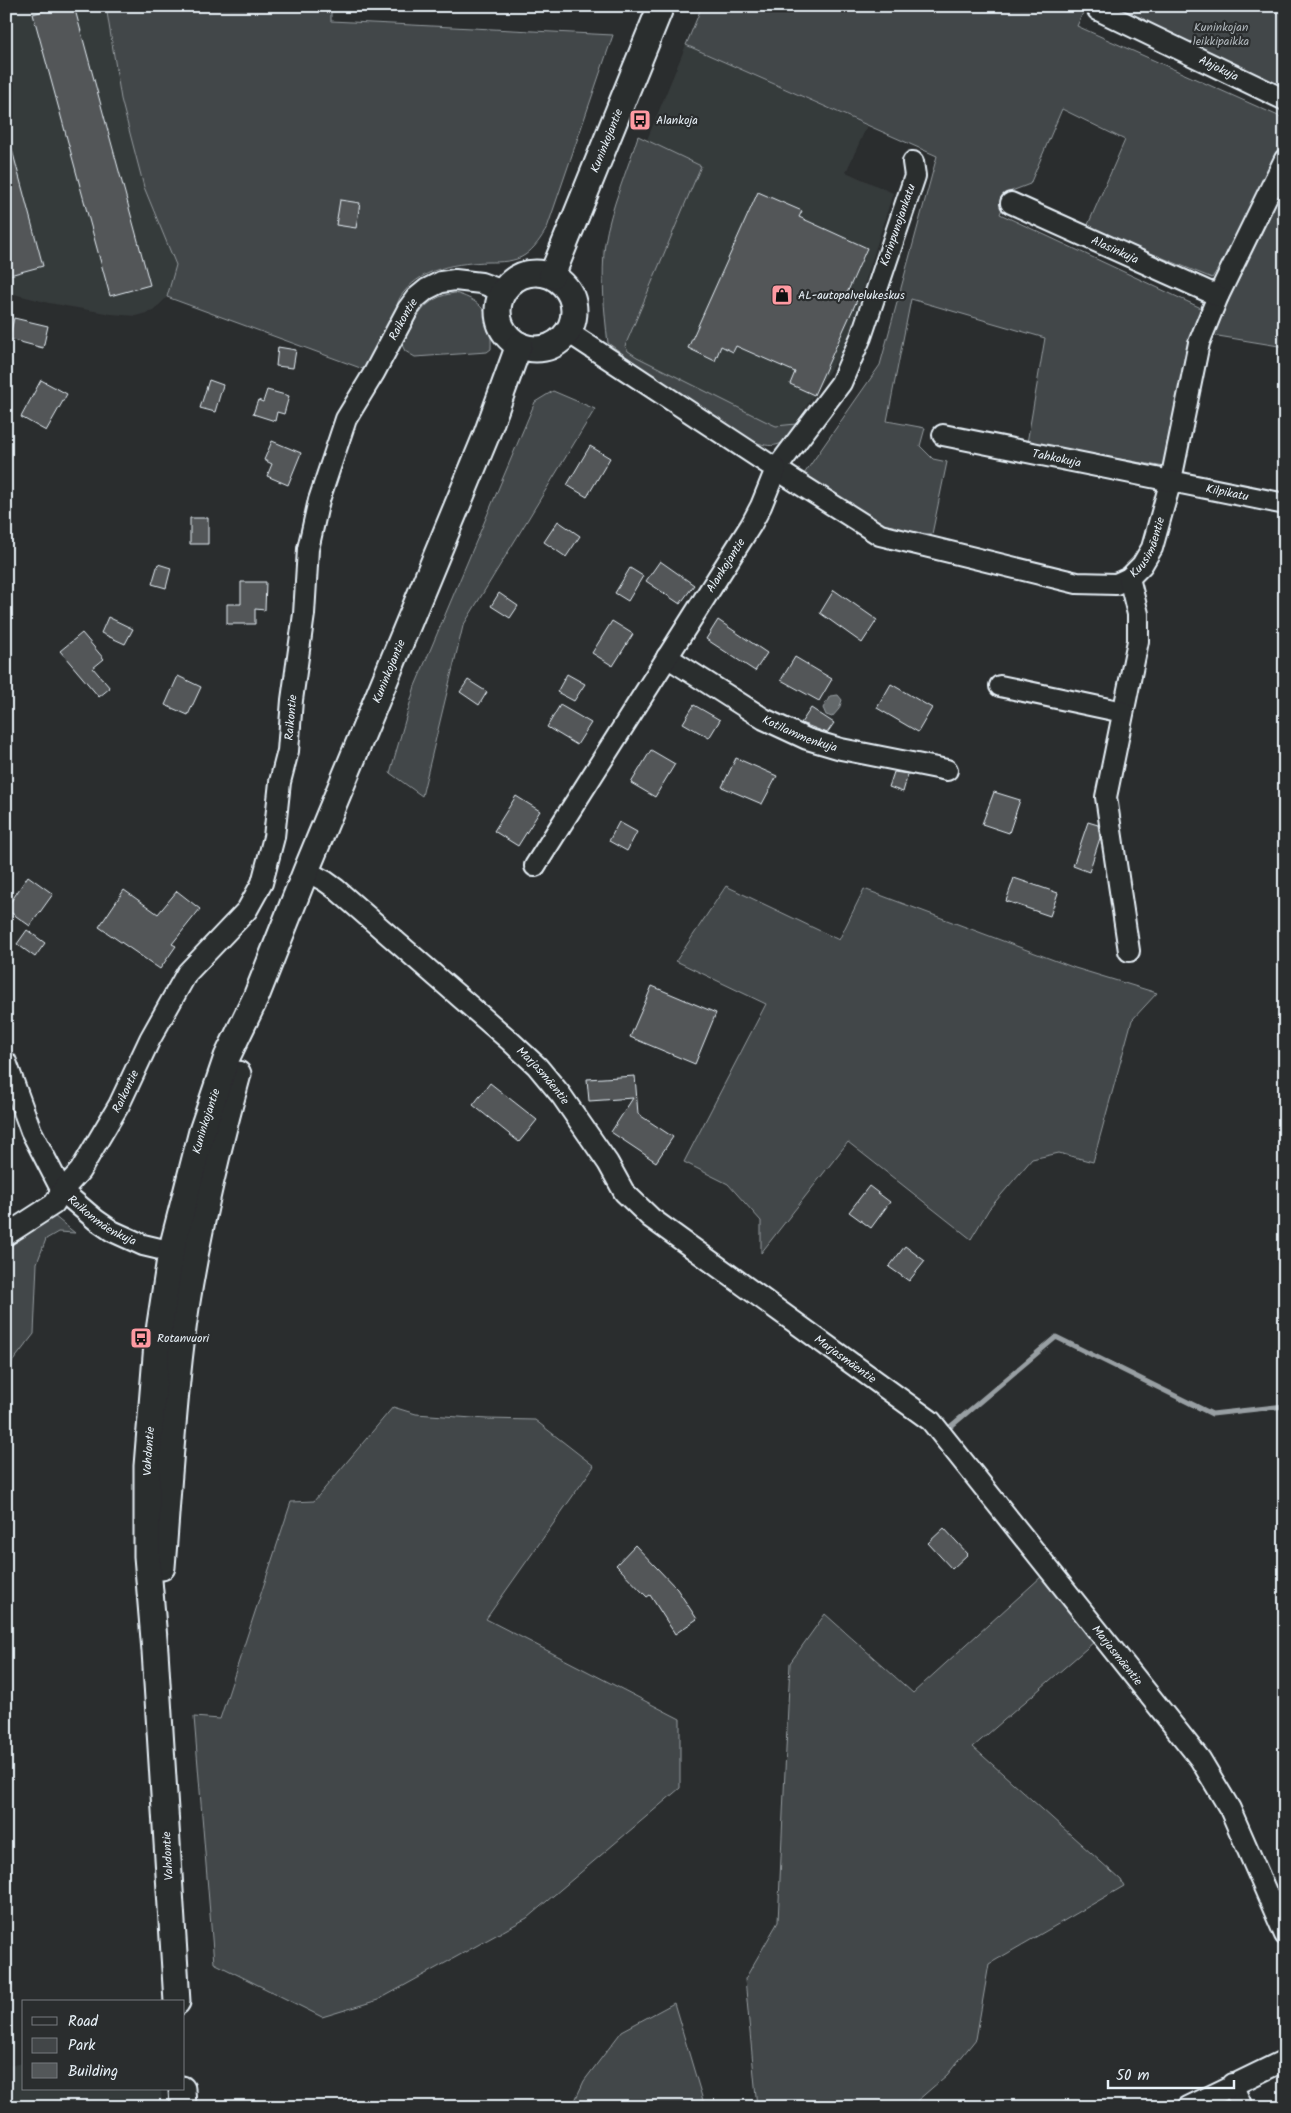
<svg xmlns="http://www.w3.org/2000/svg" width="1291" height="2113" font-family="Kalam,sans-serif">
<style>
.built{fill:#363a3b}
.green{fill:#424648;stroke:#959ca0}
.water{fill:#63686b;stroke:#989fa3}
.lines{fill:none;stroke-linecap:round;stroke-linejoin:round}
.stream{stroke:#989fa3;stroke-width:5}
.building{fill:#535759;stroke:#e8f1f8}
.minor-casing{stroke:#e8f1f8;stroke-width:24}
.major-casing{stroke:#e8f1f8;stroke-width:29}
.minor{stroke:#2a2d2e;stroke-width:20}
.major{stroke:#2a2d2e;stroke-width:25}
.labels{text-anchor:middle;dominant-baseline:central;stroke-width:4.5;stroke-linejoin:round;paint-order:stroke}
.park-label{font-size:12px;fill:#aeb5ba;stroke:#2a2d2e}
.street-label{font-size:12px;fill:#e8f1f8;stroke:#2a2d2e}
.poi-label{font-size:12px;fill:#e8f1f8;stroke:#2a2d2e;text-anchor:start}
</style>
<rect width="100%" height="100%" fill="#2a2d2e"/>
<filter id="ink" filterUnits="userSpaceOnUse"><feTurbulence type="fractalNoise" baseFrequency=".02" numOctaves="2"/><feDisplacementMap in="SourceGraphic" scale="10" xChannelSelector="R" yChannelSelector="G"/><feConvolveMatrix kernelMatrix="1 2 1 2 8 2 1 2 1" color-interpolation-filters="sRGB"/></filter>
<g filter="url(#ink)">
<path class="built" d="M 6,6 L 106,6 L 121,99 L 144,187 L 176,266 L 167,297 L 153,311 L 136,316 L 111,314 L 49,303 L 6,292 Z
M 686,45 L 867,126 L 846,172 L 893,193 L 845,347 L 788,434 L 688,392 L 606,338 L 602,249 Z
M 24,2063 L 24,2089 L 161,2089 L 162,2107 L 6,2107 L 6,2066 Z"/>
<path class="green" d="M 106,6 L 331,6 L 331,21 L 613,35 L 547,228 C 541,238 535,248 525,255 C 515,262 500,262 488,262 C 459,263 424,267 404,292 C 391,307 398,325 391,343 C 388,353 380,364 374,373 L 167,297 L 176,265 L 144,187 L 121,99 Z
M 702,6 L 1086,6 L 1077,26 L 1285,119 L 1285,136 L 1237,239 L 1212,278 L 1087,227 L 1125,140 L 1062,109 L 1030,184 L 1009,192 L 1000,214 L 1201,308 L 1165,467 L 1027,443 L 1045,338 L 911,299 L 887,421 L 925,428 L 920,446 L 933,459 L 947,462 L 932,534 L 883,530 L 804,474 L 880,365 L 937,156 L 686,45 Z
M 1098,6 L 1285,6 L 1285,91 Z
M 638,136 L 701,166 L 625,346 L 628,351 L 637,357 L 765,421 L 776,426 L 796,424 L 797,427 C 785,444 776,450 755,442 L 682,397 L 608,343 C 604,310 601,276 605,243 C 610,210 628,168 638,136 Z
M 1285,185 L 1285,347 L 1212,335 Z
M 455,293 C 486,302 492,317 491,349 L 487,352 L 415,357 L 405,351 L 402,345 C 416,319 423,297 455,293 Z
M 553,391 L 595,409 L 463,626 L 422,796 L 390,773 L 415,686 L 535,402 Z
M 726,886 L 839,940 L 864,889 L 1075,968 L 1157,993 L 1132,1020 L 1093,1162 L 1059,1153 L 1032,1159 L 989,1209 L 971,1239 L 848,1142 L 761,1253 L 761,1221 L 728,1184 L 684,1162 L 766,1004 L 676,961 Z
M 54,1216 L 75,1233 L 58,1232 L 46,1239 L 37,1263 L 34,1334 L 6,1370 L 6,1247 L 40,1220 Z
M 393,1407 L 416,1414 L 487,1419 L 535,1420 L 594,1466 L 486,1619 L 680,1719 L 680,1788 L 527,1918 L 378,2000 L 322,2017 L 214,1963 L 194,1717 L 220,1719 L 291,1502 L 314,1501 Z
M 1042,1576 L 1094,1642 L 973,1747 L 1121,1880 L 1124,1886 L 989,1964 L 976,2039 L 947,2075 L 910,2107 L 757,2107 L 745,1979 L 778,1922 L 790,1663 L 825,1614 L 913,1693 Z
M 674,2003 L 705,2107 L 572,2107 L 584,2081 L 622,2031 Z"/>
<path class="water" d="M 838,695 L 842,700 L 839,709 L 832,717 L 826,715 L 823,708 L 830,696 Z"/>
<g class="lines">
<path class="stream" d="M 950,1427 L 1056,1337 L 1212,1414 L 1285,1406"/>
</g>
<path class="building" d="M 60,6 L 74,6 L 150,285 L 110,296 L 33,14 Z
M 11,146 L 43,266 L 6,276 L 6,147 Z
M 758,192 L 802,211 L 799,217 L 867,248 L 847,293 L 858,298 L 814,395 L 790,384 L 795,372 L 736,346 L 733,352 L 721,346 L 715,361 L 688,348 Z
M 340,200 L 360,203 L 356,228 L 336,225 Z
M 14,318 L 48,326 L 43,348 L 9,339 Z
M 278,347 L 296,350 L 293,368 L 276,366 Z
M 41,380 L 67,394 L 46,431 L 21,417 Z
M 209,380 L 223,385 L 215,412 L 200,408 Z
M 267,390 L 289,396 L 284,414 L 277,412 L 275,421 L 253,414 L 258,400 L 263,402 Z
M 272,441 L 301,453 L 288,485 L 267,476 L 272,464 L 264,460 Z
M 590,446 L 610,458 L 587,497 L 567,485 Z
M 190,518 L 208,518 L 208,544 L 190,544 Z
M 558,521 L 580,536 L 566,557 L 544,542 Z
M 660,561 L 694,585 L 680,604 L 646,581 Z
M 158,564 L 171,568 L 166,588 L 152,584 Z
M 630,568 L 643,576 L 628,601 L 615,593 Z
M 241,582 L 266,582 L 265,610 L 255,609 L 255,624 L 227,624 L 227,604 L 241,604 Z
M 834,590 L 877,620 L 862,643 L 820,613 Z
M 499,593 L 518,606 L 510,618 L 491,606 Z
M 108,617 L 133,629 L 125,644 L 101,633 Z
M 718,620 L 767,653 L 755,671 L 706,639 Z
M 612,621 L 633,634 L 613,666 L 592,653 Z
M 82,633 L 104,659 L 93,668 L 110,688 L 99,697 L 60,651 Z
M 795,657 L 832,679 L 819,701 L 781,680 Z
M 567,674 L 585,684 L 574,701 L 557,692 Z
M 178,676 L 201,687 L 188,715 L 165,705 Z
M 468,680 L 487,692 L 479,705 L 460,692 Z
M 891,684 L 932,708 L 918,732 L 877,708 Z
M 560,705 L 591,723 L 577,745 L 547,727 Z
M 694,705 L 720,720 L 709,738 L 683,723 Z
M 811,708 L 834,723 L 827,733 L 801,723 Z
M 651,750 L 675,764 L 655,797 L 631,783 Z
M 736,758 L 777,776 L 762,804 L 722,787 Z
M 894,772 L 908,774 L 903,792 L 889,787 Z
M 994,792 L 1020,800 L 1009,833 L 982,824 Z
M 516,796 L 540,811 L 518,846 L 494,831 Z
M 619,822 L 637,832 L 627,851 L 609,841 Z
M 1088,822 L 1098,825 L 1100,838 L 1089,872 L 1073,866 Z
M 28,876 L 53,894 L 30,926 L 6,909 Z
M 1014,878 L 1058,893 L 1050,916 L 1006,901 Z
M 124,890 L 158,914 L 177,891 L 200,909 L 172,944 L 176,946 L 160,969 L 99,927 Z
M 27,930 L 45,943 L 35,957 L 17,944 Z
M 652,986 L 716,1013 L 695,1064 L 630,1037 Z
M 635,1076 L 638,1114 L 673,1137 L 656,1162 L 611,1132 L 633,1098 L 589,1101 L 587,1079 Z
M 490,1083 L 537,1120 L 519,1142 L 473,1105 Z
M 869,1186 L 890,1202 L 871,1228 L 849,1212 Z
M 905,1246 L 925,1261 L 909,1281 L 889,1267 Z
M 944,1528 L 968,1554 L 952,1569 L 928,1543 Z
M 635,1545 L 677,1589 L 697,1619 L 675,1634 L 650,1595 L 647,1597 L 616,1565 Z"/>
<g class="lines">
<g class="minor-casing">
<g id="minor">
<path id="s1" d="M 1098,10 L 1285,100"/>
<path id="s2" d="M 913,162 L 915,176 L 861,337 L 841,383 L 776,469 L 880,535 L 1077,583 L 1116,584 L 1129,578 L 1142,565 L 1152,548 L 1171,480 L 1199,343 L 1218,296 L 1285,159"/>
<path id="s3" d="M 1011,203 L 1218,296"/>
<path id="s4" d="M 943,435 L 1285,504"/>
<path d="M 1129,578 L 1138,614 L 1138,641 L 1106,797 L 1129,951"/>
<path id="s5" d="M 667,657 L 764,719 L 807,739 L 841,749 L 947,770"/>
<path d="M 1000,686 L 1123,712"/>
<path id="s6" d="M 535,866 L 751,525 L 761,506 L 776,469 L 568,332"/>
<path id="s7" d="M 306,871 L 325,881 L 336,889 L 509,1040 L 537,1066 L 561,1095 L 608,1163 L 624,1192 L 651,1218 L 931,1421 L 1200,1759 L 1230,1809 L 1285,1935"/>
<path id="s8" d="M 6,1062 L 31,1131 L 62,1191 L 96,1220 L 112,1231 L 143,1245 L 185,1255"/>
<path id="s9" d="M 6,1235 L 54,1204 L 62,1191 L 80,1171 L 119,1105 L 150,1039 L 187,973 L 247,910 L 262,883 L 274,837 L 280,782 L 288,751 L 292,700 L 304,614 L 308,549 L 319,500 L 346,419 L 374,373 L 408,309 L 416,298 L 427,289 L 441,282 L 455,280 L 481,283 L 503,291"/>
<path d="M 1232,2084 L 1242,2107"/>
<path d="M 1188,2107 L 1285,2060"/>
</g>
</g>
<g class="major-casing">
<g id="major">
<circle cx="536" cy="311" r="38"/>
<path id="s10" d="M 552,275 L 661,6"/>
<path d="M 162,1567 C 168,1492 172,1418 181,1344 C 192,1253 214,1162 238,1074"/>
<path id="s11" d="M 177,2002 L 155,1651 L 147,1556 L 147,1466 L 157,1344 L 171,1252 L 202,1131 L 227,1057 L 256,997 L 306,871 L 486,436 L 519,345"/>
<path d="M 182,2089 L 183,2107"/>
</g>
</g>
<use href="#minor" class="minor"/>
<use href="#major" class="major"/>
</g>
</g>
<defs>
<g id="bus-square" transform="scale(1.125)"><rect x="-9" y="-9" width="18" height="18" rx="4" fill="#ff9aa2" stroke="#2a2d2e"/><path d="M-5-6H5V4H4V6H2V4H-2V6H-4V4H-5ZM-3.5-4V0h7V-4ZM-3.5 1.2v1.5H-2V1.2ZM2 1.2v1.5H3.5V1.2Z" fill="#111"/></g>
<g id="shop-square" transform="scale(1.125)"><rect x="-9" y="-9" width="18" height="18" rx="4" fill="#ff9aa2" stroke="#2a2d2e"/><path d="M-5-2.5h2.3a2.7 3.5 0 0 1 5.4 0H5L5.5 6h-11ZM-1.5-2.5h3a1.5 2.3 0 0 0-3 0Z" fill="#111"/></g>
</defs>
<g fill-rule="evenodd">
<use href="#bus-square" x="640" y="120"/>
<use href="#shop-square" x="782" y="295"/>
<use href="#bus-square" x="141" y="1338"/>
</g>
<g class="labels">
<g class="park-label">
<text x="1221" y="27">Kuninkojan<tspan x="1221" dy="14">leikkipaikka</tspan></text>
</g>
<g class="street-label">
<text stroke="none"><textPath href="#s1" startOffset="134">Ahjokuja</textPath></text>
<text stroke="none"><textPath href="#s10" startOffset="145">Kuninkojantie</textPath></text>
<text transform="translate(898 225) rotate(-71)">Korinpunojankatu</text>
<text stroke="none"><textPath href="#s3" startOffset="114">Alasinkuja</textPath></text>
<text stroke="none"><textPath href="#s9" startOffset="1031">Raikontie</textPath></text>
<text stroke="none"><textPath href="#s4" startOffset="116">Tahkokuja</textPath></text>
<text stroke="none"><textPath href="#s4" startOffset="290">Kilpikatu</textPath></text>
<text stroke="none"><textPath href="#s2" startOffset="758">Kuusimäentie</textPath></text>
<text stroke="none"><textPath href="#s6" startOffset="356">Alankojantie</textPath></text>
<text stroke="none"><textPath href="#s11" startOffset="1374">Kuninkojantie</textPath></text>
<text stroke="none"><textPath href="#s9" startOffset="611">Raikontie</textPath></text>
<text stroke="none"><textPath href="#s5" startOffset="154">Kotilammenkuja</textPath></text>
<text stroke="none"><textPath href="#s7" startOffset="314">Marjasmäentie</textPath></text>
<text stroke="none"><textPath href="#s9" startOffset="191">Raikontie</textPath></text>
<text stroke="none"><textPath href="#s11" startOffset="888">Kuninkojantie</textPath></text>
<text stroke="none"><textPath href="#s8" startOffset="191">Raikonmäenkuja</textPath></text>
<text stroke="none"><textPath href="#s7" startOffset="734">Marjasmäentie</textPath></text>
<text stroke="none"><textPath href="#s11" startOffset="552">Vahdontie</textPath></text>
<text stroke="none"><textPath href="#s7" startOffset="1139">Marjasmäentie</textPath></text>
<text transform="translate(168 1856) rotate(-93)">Vahdontie</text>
</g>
<g class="poi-label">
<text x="656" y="120">Alankoja</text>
<text x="798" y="295">AL-autopalvelukeskus</text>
<text x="157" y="1338">Rotanvuori</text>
</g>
</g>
<rect width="1291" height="2113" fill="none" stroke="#2a2d2e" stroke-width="25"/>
<rect x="12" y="12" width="1266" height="2088" fill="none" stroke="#e8f1f8" stroke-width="2" filter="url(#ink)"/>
<rect x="22" y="2000" width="162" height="90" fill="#2a2d2e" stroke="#767b7f"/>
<rect x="32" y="2017" width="25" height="8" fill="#2a2d2e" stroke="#767b7f"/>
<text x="68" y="2026" font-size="15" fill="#e8f1f8">Road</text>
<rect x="32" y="2038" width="25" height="15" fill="#424648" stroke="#767b7f"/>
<text x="68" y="2050" font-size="15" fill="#e8f1f8">Park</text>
<rect x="32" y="2063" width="25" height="15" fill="#535759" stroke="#767b7f"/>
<text x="68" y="2076" font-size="15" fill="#e8f1f8">Building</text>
<path d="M1108 2080v8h126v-8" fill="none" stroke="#e8f1f8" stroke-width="2.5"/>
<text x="1116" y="2080" font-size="15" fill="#e8f1f8" stroke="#2a2d2e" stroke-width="4" paint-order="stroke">50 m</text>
</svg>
